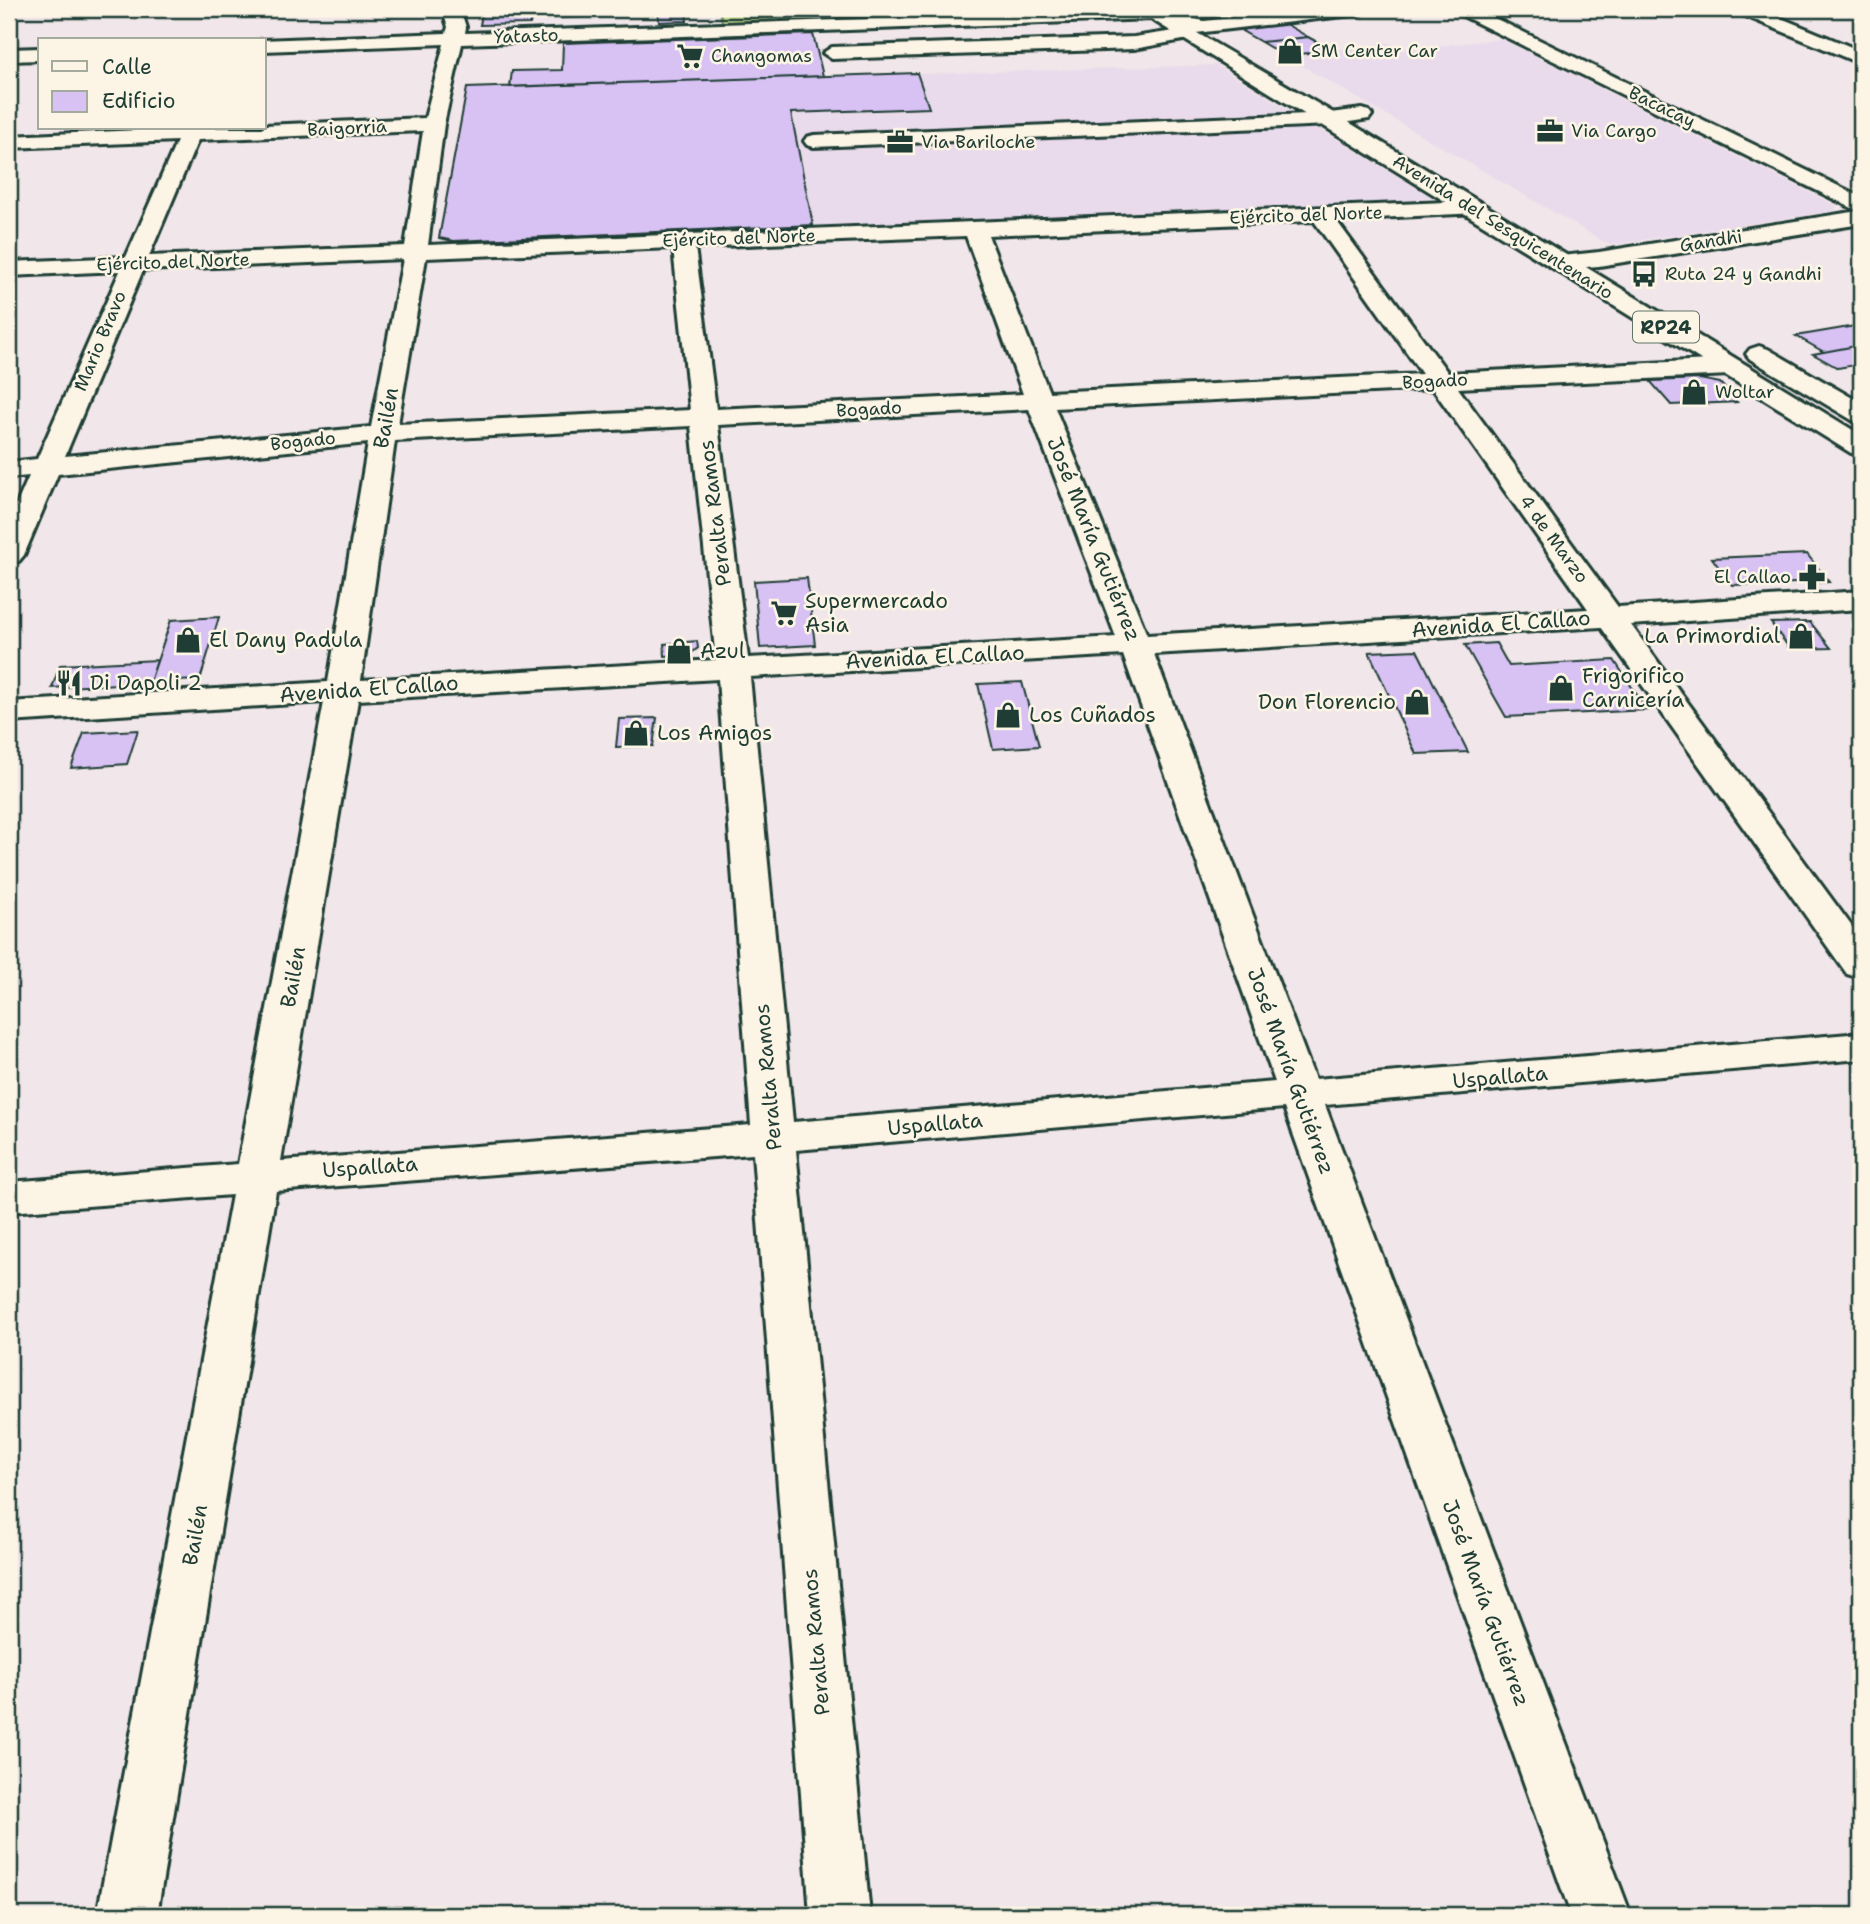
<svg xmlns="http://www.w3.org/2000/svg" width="1870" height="1924" font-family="'Shantell Sans',sans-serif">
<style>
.built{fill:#eadbec}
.green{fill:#cbe095;stroke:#758e64;stroke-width:2}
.building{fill:#d8c2f3;stroke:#1f3d34;stroke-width:2}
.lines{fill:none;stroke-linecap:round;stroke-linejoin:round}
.minor-casing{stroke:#1f3d34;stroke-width:6}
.major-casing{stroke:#1f3d34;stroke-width:6}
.minor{fill:#fcf5e5;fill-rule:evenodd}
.major{fill:#fcf5e5;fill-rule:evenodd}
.labels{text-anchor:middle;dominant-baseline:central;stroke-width:5;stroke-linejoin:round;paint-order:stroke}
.far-street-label{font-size:18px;fill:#1f3d34;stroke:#fcf5e5}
.far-poi-label{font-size:18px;fill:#1f3d34;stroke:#fcf5e5;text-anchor:start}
.shield{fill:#fcf5e5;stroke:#617469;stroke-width:2}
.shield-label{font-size:19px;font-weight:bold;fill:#1f3d34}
.street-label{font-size:21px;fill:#1f3d34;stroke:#fcf5e5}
.poi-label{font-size:21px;fill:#1f3d34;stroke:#fcf5e5;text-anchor:start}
</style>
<rect width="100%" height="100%" fill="#f1e6e9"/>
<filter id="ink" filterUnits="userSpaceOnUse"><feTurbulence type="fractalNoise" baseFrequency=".0143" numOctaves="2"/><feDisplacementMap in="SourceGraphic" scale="14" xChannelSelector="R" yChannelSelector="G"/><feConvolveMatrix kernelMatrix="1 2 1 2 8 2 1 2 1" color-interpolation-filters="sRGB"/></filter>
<g filter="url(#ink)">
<path class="built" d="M 1501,39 L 1837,206 L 1834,211 L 1610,245 L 1285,56 L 1390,43 L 1401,50 Z
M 1216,65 L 1430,196 L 1423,200 L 454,241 L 439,238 L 467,88 Z"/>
<path class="green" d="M 719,9 L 995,9 L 1005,14 L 723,25 Z"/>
<path class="building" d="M 483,9 L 585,9 L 584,17 L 531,19 L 530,24 L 480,25 Z
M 658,9 L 686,9 L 687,21 L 659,22 Z
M 1202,9 L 1243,9 L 1250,13 L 1221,16 Z
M 1284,23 L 1308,37 L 1261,42 L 1242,31 L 1245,28 Z
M 813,34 L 823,76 L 510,87 L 512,71 L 562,70 L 563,43 Z
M 1308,37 L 1332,50 L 1285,56 L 1261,42 Z
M 917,73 L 929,108 L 791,113 L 813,225 L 454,241 L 439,238 L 467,88 Z
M 1861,325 L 1861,345 L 1824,352 L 1796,336 Z
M 1861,345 L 1861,364 L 1838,368 L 1813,354 Z
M 1700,379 L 1720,383 L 1737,402 L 1671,405 L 1650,381 Z
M 1807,554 L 1829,582 L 1732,585 L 1712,558 Z
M 807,578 L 815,645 L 760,648 L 754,581 Z
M 219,617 L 200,680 L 150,682 L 171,620 Z
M 1810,622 L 1831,648 L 1790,649 L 1771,623 Z
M 697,641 L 698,648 L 690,654 L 665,656 L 664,644 Z
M 1496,643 L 1509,666 L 1614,660 L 1647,710 L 1506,717 L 1465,645 Z
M 1417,650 L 1468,752 L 1416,754 L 1369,652 Z
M 157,660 L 150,682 L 52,688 L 60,665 Z
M 1022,682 L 1039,746 L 993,749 L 978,684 Z
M 657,718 L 653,746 L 616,747 L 619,719 Z
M 138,730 L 127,764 L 71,768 L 84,733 Z"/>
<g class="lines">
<g class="minor-casing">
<path id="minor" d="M 442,9 L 460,9 L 466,27 L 465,33 L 1151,9 L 1204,21 L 1316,9 L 1370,9 L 1361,14 L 1196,33 L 1194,38 L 1134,49 L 832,59 L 823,53 L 832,47 L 1134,37 L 1174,31 L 1176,25 L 1153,19 L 462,44 L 444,124 L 428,245 L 1470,201 L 1478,203 L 1481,208 L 1478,213 L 1336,220 L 1448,373 L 1730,359 L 1739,362 L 1743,367 L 1739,372 L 1730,375 L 1458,388 L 1618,607 L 1861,591 L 1861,609 L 1631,625 L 1861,939 L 1861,978 L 1847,974 L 1601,627 L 1154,654 L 1315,1079 L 1861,1033 L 1861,1059 L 1325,1105 L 1631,1915 L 1571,1915 L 1284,1108 L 796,1150 L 870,1915 L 810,1915 L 753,1154 L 276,1191 L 157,1915 L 97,1915 L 232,1195 L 9,1212 L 9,1182 L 238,1164 L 324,702 L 9,722 L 9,702 L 328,682 L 368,443 L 58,474 L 24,555 L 19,561 L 9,564 L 9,522 L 29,476 L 9,478 L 9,462 L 37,459 L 120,271 L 9,276 L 9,262 L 126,257 L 177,141 L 9,148 L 9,136 L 183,128 L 264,128 L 264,125 L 425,118 L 444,44 L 264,51 L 264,40 L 261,40 L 446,33 L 448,27 ZM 423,131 L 405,246 L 149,256 L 198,140 ZM 1314,221 L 1422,374 L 1049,392 L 988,235 ZM 966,236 L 1023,394 L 716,409 L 695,247 ZM 673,248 L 690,410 L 398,424 L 426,258 ZM 403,259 L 371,427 L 65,456 L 143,270 ZM 1433,389 L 1588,609 L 1147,635 L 1055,408 ZM 1029,409 L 1116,637 L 748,658 L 718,425 ZM 691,426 L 716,660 L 361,680 L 395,441 ZM 1123,655 L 1275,1082 L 793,1122 L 750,677 ZM 718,679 L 751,1125 L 281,1161 L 358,700 Z
M 1454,9 L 1476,9 L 1861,197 L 1861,224 L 1599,266 L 1560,269 L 1552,267 L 1548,262 L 1552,257 L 1599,252 L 1858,211 L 1457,13 Z
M 1735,9 L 1759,9 L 1861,51 L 1861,64 L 1738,13 Z
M 40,48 L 40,60 L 9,61 L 9,49 Z
M 1362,109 L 1369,111 L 1372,115 L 1369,119 L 1330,125 L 814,147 L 807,145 L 804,141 L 807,137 L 814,135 L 1330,113 Z"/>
</g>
<g class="major-casing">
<path id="major" d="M 1135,9 L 1156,9 L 1337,115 L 1861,435 L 1861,455 L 1851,453 Z
M 1759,346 L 1768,349 L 1861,403 L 1861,422 L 1852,420 L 1750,359 L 1746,354 L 1750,349 Z"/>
</g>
<use href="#minor" class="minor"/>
<use href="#major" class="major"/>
</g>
</g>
<defs>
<g id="shop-bare" transform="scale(2.1)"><path d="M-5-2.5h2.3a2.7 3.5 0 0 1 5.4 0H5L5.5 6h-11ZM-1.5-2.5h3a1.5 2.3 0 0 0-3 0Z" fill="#1f3d34" stroke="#fcf5e5" stroke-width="2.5" paint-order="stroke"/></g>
<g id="supermarket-bare" transform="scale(2.1)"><path d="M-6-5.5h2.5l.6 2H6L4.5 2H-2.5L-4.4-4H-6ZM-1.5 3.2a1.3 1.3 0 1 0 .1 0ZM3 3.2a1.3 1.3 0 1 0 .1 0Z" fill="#1f3d34" stroke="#fcf5e5" stroke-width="2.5" paint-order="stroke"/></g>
<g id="office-bare" transform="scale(2.1)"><path d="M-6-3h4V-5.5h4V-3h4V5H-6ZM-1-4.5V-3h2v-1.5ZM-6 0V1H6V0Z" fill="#1f3d34" stroke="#fcf5e5" stroke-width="2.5" paint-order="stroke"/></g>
<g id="bus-bare" transform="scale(2.1)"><path d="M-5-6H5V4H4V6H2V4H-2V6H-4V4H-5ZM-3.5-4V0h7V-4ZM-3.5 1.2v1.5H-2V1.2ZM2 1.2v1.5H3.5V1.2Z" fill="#1f3d34" stroke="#fcf5e5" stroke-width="2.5" paint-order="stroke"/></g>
<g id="pharmacy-bare" transform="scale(2.1)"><path d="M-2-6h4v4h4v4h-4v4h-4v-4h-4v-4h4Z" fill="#1f3d34" stroke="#fcf5e5" stroke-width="2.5" paint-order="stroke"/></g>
<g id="restaurant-bare" transform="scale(2.1)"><path d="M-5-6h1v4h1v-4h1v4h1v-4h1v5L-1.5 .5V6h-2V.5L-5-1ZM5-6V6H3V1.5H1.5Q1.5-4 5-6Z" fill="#1f3d34" stroke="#fcf5e5" stroke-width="2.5" paint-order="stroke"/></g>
</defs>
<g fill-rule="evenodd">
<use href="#shop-bare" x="1290" y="51"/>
<use href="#supermarket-bare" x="690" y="56"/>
<use href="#office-bare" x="1550" y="131"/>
<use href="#office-bare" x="900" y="142"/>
<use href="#bus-bare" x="1644" y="274"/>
<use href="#shop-bare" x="1694" y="392"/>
<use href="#pharmacy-bare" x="1812" y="577"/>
<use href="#supermarket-bare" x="784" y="613"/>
<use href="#shop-bare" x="1801" y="636"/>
<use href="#shop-bare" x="188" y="640"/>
<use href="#shop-bare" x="679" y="651"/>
<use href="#restaurant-bare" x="69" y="683"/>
<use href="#shop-bare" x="1561" y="688"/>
<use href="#shop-bare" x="1417" y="702"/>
<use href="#shop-bare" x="1008" y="715"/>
<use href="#shop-bare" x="636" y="733"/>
</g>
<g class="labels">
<g class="far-street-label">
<text transform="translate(526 36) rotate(-2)">Yatasto</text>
<text transform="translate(1662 107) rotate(26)">Bacacay</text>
<text transform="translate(347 128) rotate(-3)">Baigorria</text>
<text transform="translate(1306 215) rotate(-2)">Ejército del Norte</text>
<text transform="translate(1503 227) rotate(32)">Avenida del Sesquicentenario</text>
<text transform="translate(739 238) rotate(-2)">Ejército del Norte</text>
<text transform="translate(1711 241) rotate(-9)">Gandhi</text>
<text transform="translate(173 262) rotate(-2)">Ejército del Norte</text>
<text transform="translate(100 341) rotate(-67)">Mario Bravo</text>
<text transform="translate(1435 381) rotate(-3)">Bogado</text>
<text transform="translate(869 409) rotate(-3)">Bogado</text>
<text transform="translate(303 441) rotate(-6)">Bogado</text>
<text transform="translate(1554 539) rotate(54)">4 de Marzo</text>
</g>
<g class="far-poi-label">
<text x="1311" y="51">SM Center Car</text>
<text x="711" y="56">Changomas</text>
<text x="1571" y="131">Via Cargo</text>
<text x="921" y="142">Via Bariloche</text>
<text x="1665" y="274">Ruta 24 y Gandhi</text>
<text x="1715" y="392">Woltar</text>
<text x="1791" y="577" text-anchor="end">El Callao</text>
</g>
<rect class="shield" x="1633" y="311.5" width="66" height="31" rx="5"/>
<g class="shield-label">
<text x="1666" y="327">RP24</text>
</g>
<g class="street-label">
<text transform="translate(386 418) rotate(-80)">Bailén</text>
<text transform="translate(715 513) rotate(-97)">Peralta Ramos</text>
<text transform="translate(1094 539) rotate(68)">José María Gutiérrez</text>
<text transform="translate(1501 624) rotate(-4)">Avenida El Callao</text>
<text transform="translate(935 657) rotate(-3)">Avenida El Callao</text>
<text transform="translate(369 689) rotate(-4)">Avenida El Callao</text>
<text transform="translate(293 977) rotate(-80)">Bailén</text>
<text transform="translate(1291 1071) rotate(70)">José María Gutiérrez</text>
<text transform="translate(768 1077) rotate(-95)">Peralta Ramos</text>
<text transform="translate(1500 1077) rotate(-5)">Uspallata</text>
<text transform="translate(935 1124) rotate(-5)">Uspallata</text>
<text transform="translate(370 1167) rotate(-4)">Uspallata</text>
<text transform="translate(195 1535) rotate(-80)">Bailén</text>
<text transform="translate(1486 1603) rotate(70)">José María Gutiérrez</text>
<text transform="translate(816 1642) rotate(-95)">Peralta Ramos</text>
</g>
<g class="poi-label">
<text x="805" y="601">Supermercado<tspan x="805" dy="24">Asia</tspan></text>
<text x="1780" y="636" text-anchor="end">La Primordial</text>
<text x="209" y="640">El Dany Padula</text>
<text x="700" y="651">Azul</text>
<text x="1582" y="676">Frigorifico<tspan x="1582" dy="24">Carnicería</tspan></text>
<text x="90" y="683">Di Dapoli 2</text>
<text x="1396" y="702" text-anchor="end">Don Florencio</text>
<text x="1029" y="715">Los Cuñados</text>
<text x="657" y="733">Los Amigos</text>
</g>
</g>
<rect width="1870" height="1924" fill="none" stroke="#fcf5e5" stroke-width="35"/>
<rect x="18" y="18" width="1835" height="1889" fill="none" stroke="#1f3d34" stroke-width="2.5" filter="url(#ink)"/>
<rect x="38" y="38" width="228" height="91" fill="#fcf5e5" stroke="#a4ab9e" stroke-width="2"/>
<rect x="52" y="61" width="35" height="10" fill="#fcf5e5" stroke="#a4ab9e" stroke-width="2"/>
<text x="102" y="74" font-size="21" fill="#1f3d34">Calle</text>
<rect x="52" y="91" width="35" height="21" fill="#d8c2f3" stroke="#a4ab9e" stroke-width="2"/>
<text x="102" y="108" font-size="21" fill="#1f3d34">Edificio</text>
</svg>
